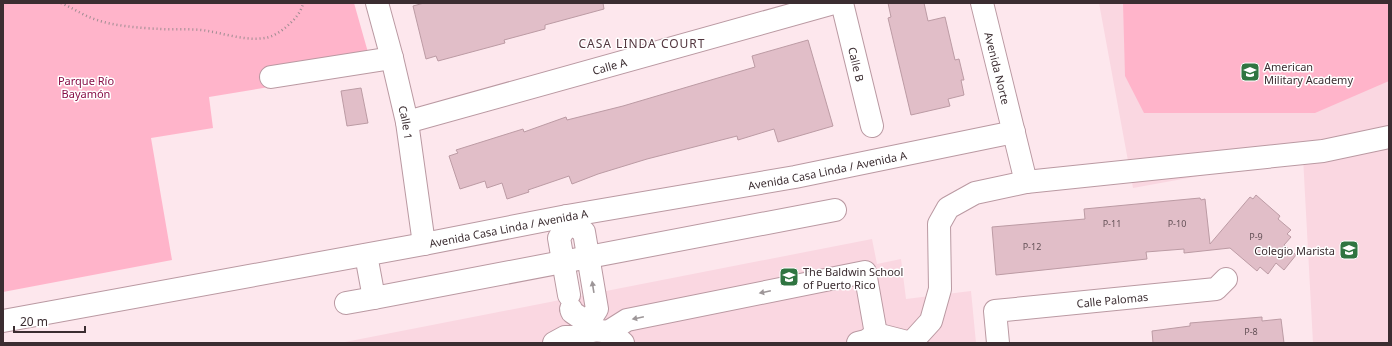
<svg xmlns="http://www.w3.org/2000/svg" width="1392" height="346" font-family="'Noto Sans',sans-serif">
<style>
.built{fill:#fad7e1}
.park{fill:#ffb4ca}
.building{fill:#e1bec8;stroke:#bc9ba4}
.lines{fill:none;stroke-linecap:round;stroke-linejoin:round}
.minor-casing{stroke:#ba99a2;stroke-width:24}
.path{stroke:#9e8c91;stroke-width:2.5;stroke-dasharray:1 3;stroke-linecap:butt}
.minor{stroke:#fff;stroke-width:22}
.oneway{fill:#9d9698}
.labels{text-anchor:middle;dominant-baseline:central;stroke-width:3;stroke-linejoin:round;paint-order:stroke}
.number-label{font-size:9px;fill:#645157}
.street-label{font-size:11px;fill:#3b2d31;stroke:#fff}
.poi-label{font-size:11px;fill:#3b2d31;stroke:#fff;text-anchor:start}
.park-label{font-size:11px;fill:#870e47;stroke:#fff}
.neighbourhood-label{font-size:12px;letter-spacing:1px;fill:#52363e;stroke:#fff}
</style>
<rect width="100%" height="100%" fill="#fde7ed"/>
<path class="built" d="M 1099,3 L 1389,3 L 1389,343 L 1313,343 L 1303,157 L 1133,188 Z
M 872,239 L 877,264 L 901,259 L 906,299 L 971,291 L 976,343 L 340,343 Z"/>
<path class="park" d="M 3,3 L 354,3 L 373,70 L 209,97 L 213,128 L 151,138 L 172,260 L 3,292 Z
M 1123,3 L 1389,3 L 1389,81 L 1315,113 L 1144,113 L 1125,76 Z"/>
<path class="building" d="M 424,3 L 603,3 L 604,9 L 545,25 L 545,29 L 504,40 L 505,43 L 438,61 L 436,56 L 426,59 L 413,6 Z
M 888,3 L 924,3 L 928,21 L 945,17 L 955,60 L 959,59 L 964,80 L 961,80 L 964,95 L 948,99 L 950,106 L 911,115 L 888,18 L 891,17 Z
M 808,40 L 833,126 L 778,142 L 774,129 L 738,140 L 737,136 L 647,159 L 598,174 L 572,184 L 569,176 L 528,190 L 529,192 L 507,199 L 502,183 L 487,188 L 485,181 L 460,189 L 449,156 L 458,153 L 456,150 L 523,129 L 524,132 L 566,117 L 567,120 L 623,106 L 755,67 L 752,56 Z
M 361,88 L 368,123 L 347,126 L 341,91 Z
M 1256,195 L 1280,216 L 1278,219 L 1291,230 L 1287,234 L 1291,237 L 1284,245 L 1296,255 L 1284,270 L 1276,263 L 1268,274 L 1260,267 L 1257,271 L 1230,248 L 1184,253 L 1184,249 L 1146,252 L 1147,259 L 996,275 L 992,227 L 1085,219 L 1084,209 L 1200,198 L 1201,200 L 1205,199 L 1210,244 L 1250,197 L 1253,199 Z
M 1262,317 L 1262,321 L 1281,319 L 1284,343 L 1153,343 L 1152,331 L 1190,326 L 1190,323 Z"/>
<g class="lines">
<g class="minor-casing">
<g id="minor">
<path id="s1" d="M 377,3 L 392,58 L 407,122 L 424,244"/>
<path id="s2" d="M 842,3 L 872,126"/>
<path id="s3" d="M 982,3 L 1026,182"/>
<path d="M 271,77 L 392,58"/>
<path id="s4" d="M 407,122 L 834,3"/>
<path d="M 567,216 L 569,222 L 584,232 L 597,309 L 588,323 L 589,332"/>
<path d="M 569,222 L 559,238 L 569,295"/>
<path d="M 366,255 L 374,298 L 835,210"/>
<path d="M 346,303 L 374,298"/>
<path d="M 571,309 L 572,312 L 588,323"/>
<path id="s5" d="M 3,321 L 424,244 L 567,216 L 795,177 L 1014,132"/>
<path d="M 608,332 L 627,320 L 865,272 L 876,334"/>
<path d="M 554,343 L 565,337 L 578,337"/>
<path d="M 572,343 C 587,326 607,327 623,343"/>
<path d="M 858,343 L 866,341 L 876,334 L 911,343"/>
<path d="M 911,343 L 931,321 L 940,289 L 939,224 L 948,208 L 975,193 L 1026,182 L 1323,151 L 1389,137"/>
<path id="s6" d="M 998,343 L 995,311 L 1216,289 L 1226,279"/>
</g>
</g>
<path class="path" d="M 61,3 C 73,8 84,16 97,20 C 114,26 141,28 160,29 C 176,30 192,28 208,31 C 226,34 246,41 265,38 C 279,36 301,17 303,3"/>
<use href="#minor" class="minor"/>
</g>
<defs><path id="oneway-solid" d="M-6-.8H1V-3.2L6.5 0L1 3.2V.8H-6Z"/></defs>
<g class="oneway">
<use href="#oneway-solid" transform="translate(593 287) rotate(-99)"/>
<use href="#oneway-solid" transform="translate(765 292) rotate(168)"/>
<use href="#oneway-solid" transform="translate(638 318) rotate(168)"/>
</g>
<defs>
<g id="school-square" transform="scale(1)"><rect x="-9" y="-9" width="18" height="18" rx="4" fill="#2f7541" stroke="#fff"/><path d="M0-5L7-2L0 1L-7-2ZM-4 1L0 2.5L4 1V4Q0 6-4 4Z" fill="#fff"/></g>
</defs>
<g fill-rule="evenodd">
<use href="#school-square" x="1250" y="72"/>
<use href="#school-square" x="1349" y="250"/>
<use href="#school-square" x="789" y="277"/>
</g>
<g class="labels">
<g class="number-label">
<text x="1112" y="223">P-11</text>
<text x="1177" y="223">P-10</text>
<text x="1256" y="236">P-9</text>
<text x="1032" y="246">P-12</text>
<text x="1251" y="331">P-8</text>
</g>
<g class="street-label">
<text stroke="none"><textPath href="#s4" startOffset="210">Calle A</textPath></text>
<text stroke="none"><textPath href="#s2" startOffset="63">Calle B</textPath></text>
<text stroke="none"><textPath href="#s3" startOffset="67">Avenida Norte</textPath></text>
<text stroke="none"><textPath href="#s1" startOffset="123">Calle 1</textPath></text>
<text stroke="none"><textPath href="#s5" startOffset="838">Avenida Casa Linda / Avenida A</textPath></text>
<text stroke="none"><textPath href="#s5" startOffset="514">Avenida Casa Linda / Avenida A</textPath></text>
<text stroke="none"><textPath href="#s6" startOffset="150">Calle Palomas</textPath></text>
</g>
<g class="poi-label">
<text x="1264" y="66">American<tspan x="1264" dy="13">Military Academy</tspan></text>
<text x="1335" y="250" text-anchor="end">Colegio Marista</text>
<text x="803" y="271">The Baldwin School<tspan x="803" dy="13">of Puerto Rico</tspan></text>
</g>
<g class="park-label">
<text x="86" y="80">Parque Río<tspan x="86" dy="13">Bayamón</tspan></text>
</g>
<g class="neighbourhood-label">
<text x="642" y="43">CASA LINDA COURT</text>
</g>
</g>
<rect width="1392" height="346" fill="none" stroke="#3b2d31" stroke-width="8"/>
<path d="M14 326v6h71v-6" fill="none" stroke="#3b2d31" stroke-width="2"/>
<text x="20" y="326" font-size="12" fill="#3b2d31" stroke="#ffffff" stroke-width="3" paint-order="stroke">20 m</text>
</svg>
